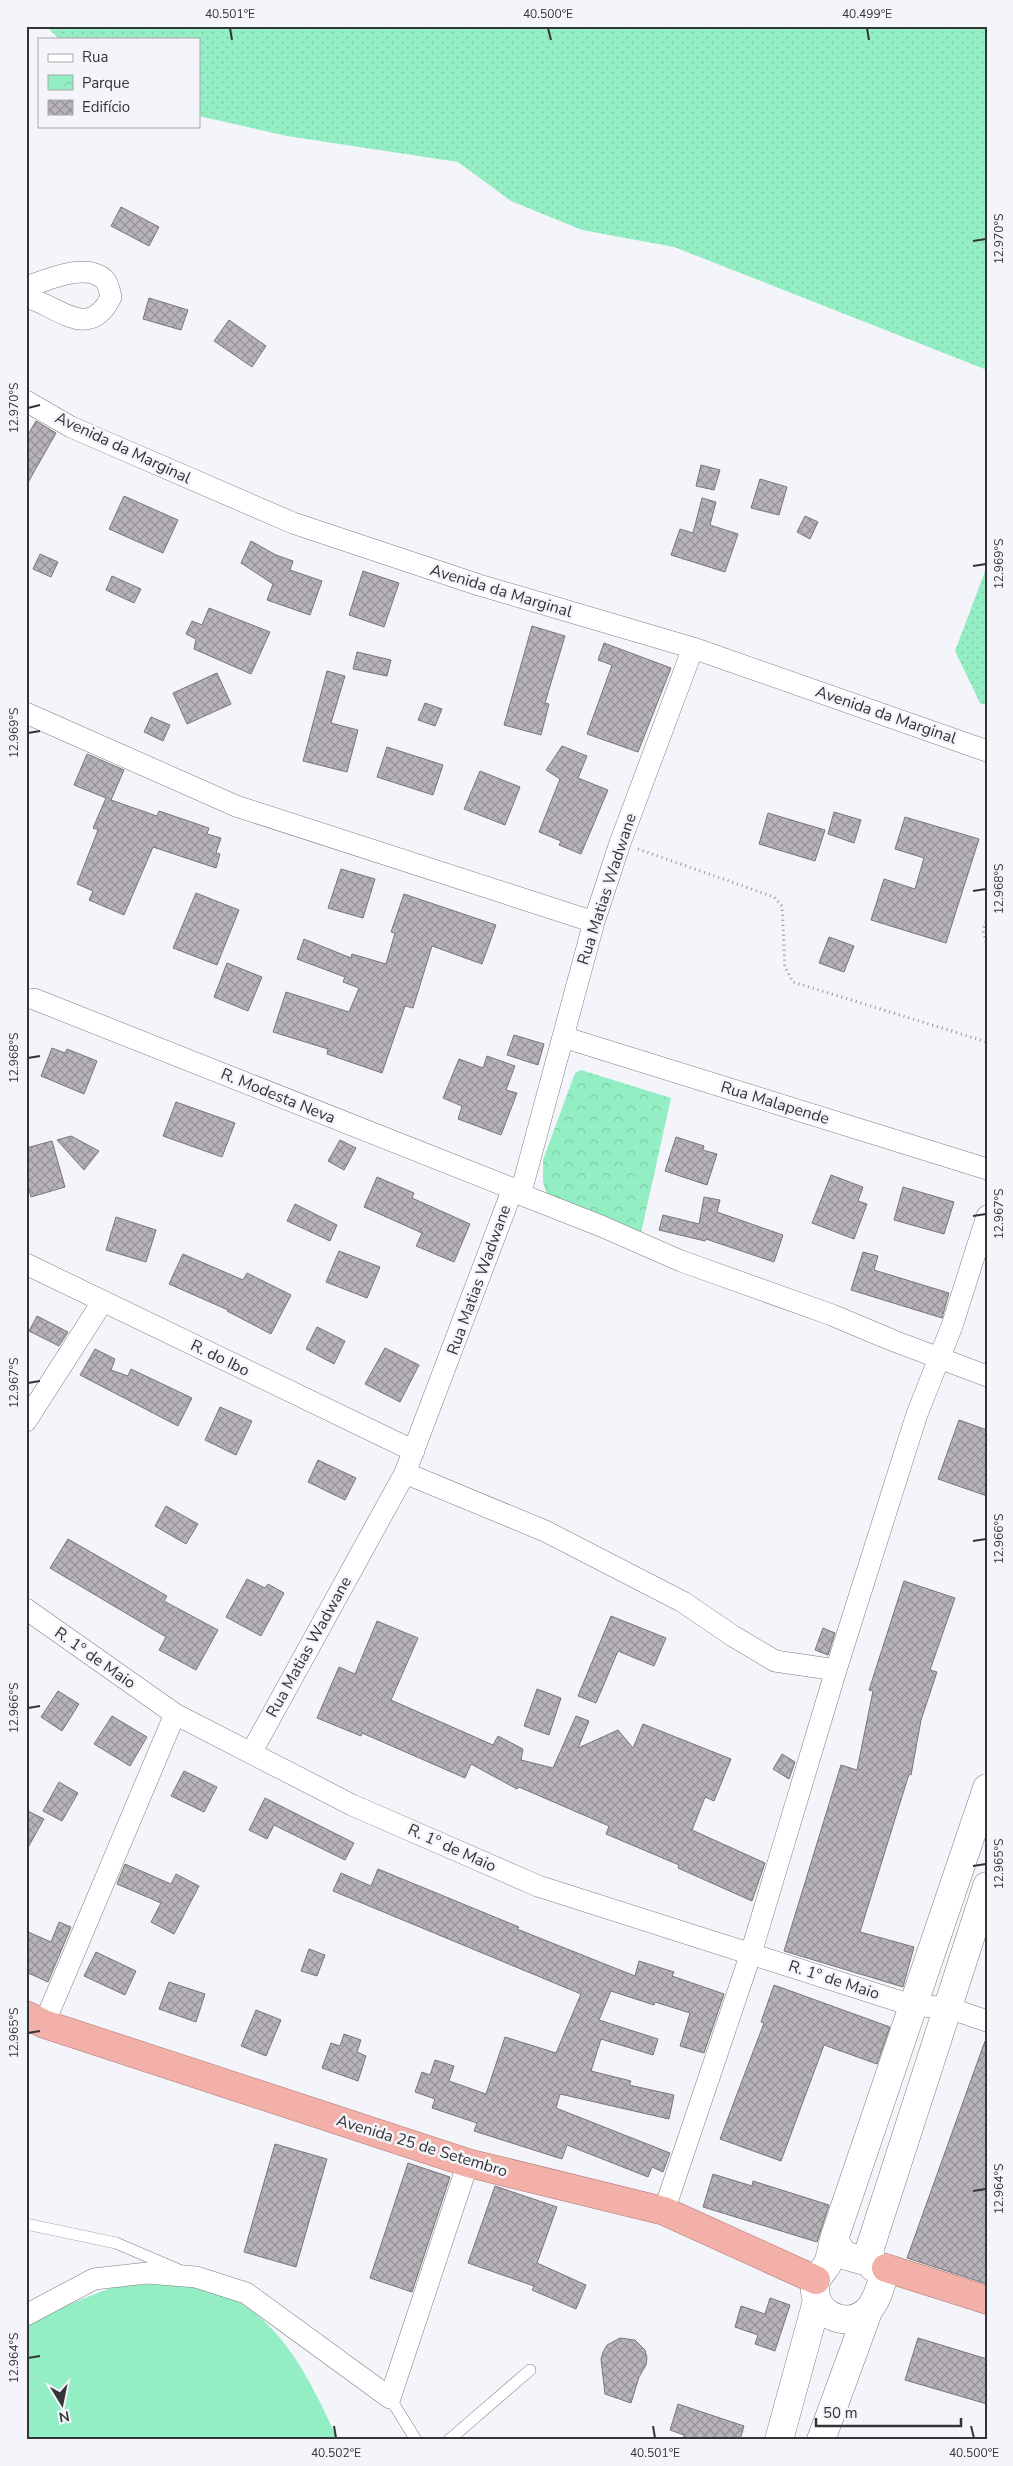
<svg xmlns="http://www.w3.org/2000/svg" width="1013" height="2466" font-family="'Nunito Sans',sans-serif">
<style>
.grass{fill:url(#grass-dots)}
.park{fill:url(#park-crowns)}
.pitch{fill:#93eec3}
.building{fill:url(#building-cross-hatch);stroke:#7a767b}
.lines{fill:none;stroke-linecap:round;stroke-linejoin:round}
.service-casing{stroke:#7d7e84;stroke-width:12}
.minor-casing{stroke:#7d7e84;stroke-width:22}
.tertiary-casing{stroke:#7d7e84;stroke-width:29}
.trunk-casing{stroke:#ad7872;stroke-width:29}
.path{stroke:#919296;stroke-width:3;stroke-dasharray:1 4;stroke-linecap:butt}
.service{stroke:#fff;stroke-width:11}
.minor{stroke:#fff;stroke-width:21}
.tertiary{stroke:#fff;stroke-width:28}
.trunk{stroke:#f2b0a8;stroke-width:28}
.ticks{fill:none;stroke:#333436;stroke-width:2}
.labels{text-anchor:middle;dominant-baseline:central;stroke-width:5;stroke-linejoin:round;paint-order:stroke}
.street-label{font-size:16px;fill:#333436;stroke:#f4f5fb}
.neatline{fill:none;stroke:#333436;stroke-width:2}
.ticks-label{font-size:12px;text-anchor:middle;fill:#333436}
</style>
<defs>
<pattern id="grass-dots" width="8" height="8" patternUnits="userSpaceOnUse" patternTransform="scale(1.25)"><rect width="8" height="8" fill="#93eec3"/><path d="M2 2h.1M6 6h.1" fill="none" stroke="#7fcda8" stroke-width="1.8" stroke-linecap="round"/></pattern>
<pattern id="park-crowns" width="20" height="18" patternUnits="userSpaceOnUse" patternTransform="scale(1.25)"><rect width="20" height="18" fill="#93eec3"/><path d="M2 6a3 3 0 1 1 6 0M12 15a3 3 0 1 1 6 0" fill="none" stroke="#7fcda8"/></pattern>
<pattern id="building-cross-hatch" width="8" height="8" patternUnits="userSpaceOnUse" patternTransform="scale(1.25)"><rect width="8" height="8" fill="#b7b3b8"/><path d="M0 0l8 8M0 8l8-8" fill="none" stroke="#959296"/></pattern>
</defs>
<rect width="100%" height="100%" fill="#f4f5fb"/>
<path class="grass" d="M 46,26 L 987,26 L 987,370 L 674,247 L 582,230 L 511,201 L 458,162 L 287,136 L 199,116 L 199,39 L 59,39 Z
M 987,566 L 987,705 L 980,703 L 955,651 Z"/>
<path class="park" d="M 581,1070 L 671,1098 L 641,1233 L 549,1201 L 543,1182 L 543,1160 L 575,1073 Z"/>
<path class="pitch" d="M 161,2284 C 173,2284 185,2284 196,2286 C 274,2301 308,2375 338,2440 L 26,2440 L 26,2327 L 47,2313 L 118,2285 Z"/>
<path class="building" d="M 121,207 L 159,227 L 149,246 L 111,226 Z
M 149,298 L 188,310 L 181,330 L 143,319 Z
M 229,320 L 266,346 L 252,367 L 214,341 Z
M 36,421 L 56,433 L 26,486 L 26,438 Z
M 701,465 L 720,470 L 714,490 L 696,486 Z
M 760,479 L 787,487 L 779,515 L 751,508 Z
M 124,496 L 178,520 L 163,553 L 109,529 Z
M 702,498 L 716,502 L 710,525 L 738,534 L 725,572 L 671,555 L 680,529 L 693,533 Z
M 805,516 L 818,522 L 810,539 L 797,532 Z
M 251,541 L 276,555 L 293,561 L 290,570 L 322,581 L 310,615 L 267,600 L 273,584 L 241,563 Z
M 40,554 L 58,562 L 51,577 L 33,569 Z
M 363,571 L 399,583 L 384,627 L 349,615 Z
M 112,576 L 141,589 L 134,603 L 106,590 Z
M 209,608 L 270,632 L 251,674 L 194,649 L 196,639 L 186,634 L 192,621 L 202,625 Z
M 532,626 L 565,636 L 545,703 L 549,704 L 541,735 L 504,725 Z
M 604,643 L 671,668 L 638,752 L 587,734 L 612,665 L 598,660 Z
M 357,652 L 391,660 L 387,676 L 353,669 Z
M 327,671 L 345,676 L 331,723 L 358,730 L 347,772 L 303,761 Z
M 217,673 L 231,704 L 187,724 L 173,693 Z
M 425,703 L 442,709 L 435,726 L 418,720 Z
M 151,717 L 170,725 L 163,741 L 144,732 Z
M 562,746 L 587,756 L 578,778 L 608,790 L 581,854 L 559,845 L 561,841 L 539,832 L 560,779 L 546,770 Z
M 387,747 L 443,765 L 433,795 L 377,777 Z
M 87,754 L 124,770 L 111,800 L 157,816 L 159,811 L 209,828 L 207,834 L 221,838 L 216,853 L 220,854 L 216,868 L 153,847 L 124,915 L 89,900 L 93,891 L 77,884 L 98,830 L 93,828 L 106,798 L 74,785 Z
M 480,771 L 520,787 L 505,825 L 464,809 Z
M 834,812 L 861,820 L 854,843 L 828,834 Z
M 768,813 L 825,830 L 815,861 L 759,844 Z
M 905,817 L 979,839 L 946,943 L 871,920 L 884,879 L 915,889 L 924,858 L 895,849 Z
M 341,869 L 375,879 L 363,918 L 328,908 Z
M 196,893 L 239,910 L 217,965 L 173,948 Z
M 404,894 L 496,925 L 482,964 L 432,946 L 413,1008 L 405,1006 L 382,1073 L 327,1054 L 328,1049 L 273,1032 L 286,992 L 349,1012 L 359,988 L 343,982 L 345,977 L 297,959 L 304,939 L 351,958 L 352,954 L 386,964 L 395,933 L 391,932 Z
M 829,937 L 854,946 L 844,972 L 819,963 Z
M 227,963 L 262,977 L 248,1011 L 214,997 Z
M 514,1035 L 544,1044 L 538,1065 L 507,1055 Z
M 52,1048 L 65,1053 L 67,1049 L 97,1061 L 84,1094 L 41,1076 Z
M 487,1056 L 515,1066 L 506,1090 L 517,1093 L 501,1135 L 458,1119 L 462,1106 L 443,1098 L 459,1059 L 483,1068 Z
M 176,1102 L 235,1123 L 222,1157 L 163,1136 Z
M 71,1136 L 99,1151 L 84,1170 L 57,1140 Z
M 676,1137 L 704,1146 L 703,1150 L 717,1154 L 707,1185 L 665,1171 Z
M 340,1140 L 356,1148 L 344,1170 L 328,1161 Z
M 52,1141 L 65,1187 L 31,1197 L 26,1179 L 26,1148 Z
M 831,1175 L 863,1187 L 858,1201 L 867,1204 L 854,1239 L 812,1223 Z
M 377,1177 L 414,1193 L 412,1198 L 470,1224 L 454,1262 L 416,1246 L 422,1233 L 364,1207 Z
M 903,1187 L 954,1202 L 944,1234 L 894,1220 Z
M 704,1197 L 720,1200 L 717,1212 L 783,1235 L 774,1262 L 706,1239 L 705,1241 L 659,1230 L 663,1215 L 699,1224 Z
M 295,1204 L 337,1225 L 330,1241 L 287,1221 Z
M 116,1217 L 156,1230 L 146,1262 L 106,1250 Z
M 339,1251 L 380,1267 L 367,1298 L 326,1282 Z
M 863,1252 L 878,1256 L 874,1270 L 949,1293 L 942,1318 L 851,1290 Z
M 183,1254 L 243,1280 L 247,1273 L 291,1295 L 271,1334 L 227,1311 L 228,1310 L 169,1284 Z
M 37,1316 L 68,1332 L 59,1346 L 29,1331 Z
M 317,1327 L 345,1341 L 334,1364 L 306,1349 Z
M 385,1348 L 419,1365 L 400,1402 L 365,1384 Z
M 95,1349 L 115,1359 L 111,1370 L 128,1376 L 131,1369 L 192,1398 L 178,1426 L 80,1375 Z
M 220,1407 L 252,1421 L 236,1455 L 205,1440 Z
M 959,1420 L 987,1430 L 987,1496 L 938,1479 Z
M 318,1460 L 356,1478 L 345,1500 L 308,1482 Z
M 166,1506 L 198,1524 L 186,1544 L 155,1526 Z
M 68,1539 L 167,1596 L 164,1601 L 218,1630 L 196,1670 L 159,1650 L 166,1637 L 50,1568 Z
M 247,1579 L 265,1588 L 268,1584 L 284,1593 L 261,1636 L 226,1617 Z
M 904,1581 L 955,1598 L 930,1670 L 937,1672 L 921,1720 L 911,1775 L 909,1774 L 860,1932 L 914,1947 L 903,1987 L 784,1951 L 841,1765 L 857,1770 L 873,1691 L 869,1690 Z
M 611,1616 L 666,1638 L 654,1666 L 618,1651 L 596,1703 L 578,1696 Z
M 377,1621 L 418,1638 L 391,1700 L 493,1745 L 498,1736 L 523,1749 L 521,1760 L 553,1768 L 576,1716 L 589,1721 L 578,1748 L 618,1730 L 633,1748 L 643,1724 L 731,1759 L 714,1801 L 705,1797 L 692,1830 L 765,1863 L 752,1901 L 678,1868 L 679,1865 L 606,1834 L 609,1826 L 519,1787 L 517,1789 L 471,1764 L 465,1778 L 362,1733 L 361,1736 L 317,1718 L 339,1667 L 355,1674 Z
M 823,1628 L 835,1633 L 828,1655 L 815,1650 Z
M 537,1689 L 561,1698 L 549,1735 L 524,1726 Z
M 58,1691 L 79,1704 L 62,1731 L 41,1717 Z
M 112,1716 L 147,1737 L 130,1766 L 94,1744 Z
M 782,1754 L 795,1762 L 789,1779 L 773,1769 Z
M 184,1771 L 217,1787 L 204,1812 L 171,1796 Z
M 59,1782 L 78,1793 L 62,1821 L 43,1811 Z
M 265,1798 L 354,1843 L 345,1860 L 274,1825 L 267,1839 L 249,1830 Z
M 26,1810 L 44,1819 L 26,1851 Z
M 125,1864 L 171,1884 L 176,1874 L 199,1886 L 174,1934 L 151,1922 L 161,1903 L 117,1884 Z
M 378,1869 L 519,1927 L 517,1929 L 635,1976 L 639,1961 L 674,1972 L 672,1976 L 724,1994 L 704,2053 L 680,2046 L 690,2013 L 655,2002 L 654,2005 L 611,1991 L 599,2020 L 658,2039 L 653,2055 L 601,2039 L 591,2071 L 631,2081 L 629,2085 L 674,2095 L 669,2119 L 560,2094 L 556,2108 L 670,2153 L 663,2172 L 652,2167 L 648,2177 L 567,2145 L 562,2159 L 474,2131 L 477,2123 L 432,2108 L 435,2099 L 415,2092 L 422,2072 L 430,2075 L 435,2060 L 454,2066 L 449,2081 L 486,2094 L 505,2037 L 556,2053 L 581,1994 L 333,1891 L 341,1873 L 371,1886 Z
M 59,1922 L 71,1927 L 48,1982 L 26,1972 L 26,1931 L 51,1942 Z
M 309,1949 L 325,1955 L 317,1976 L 301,1971 Z
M 96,1952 L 136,1971 L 125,1995 L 84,1976 Z
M 169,1982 L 205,1994 L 196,2022 L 159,2009 Z
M 774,1985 L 890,2027 L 877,2064 L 824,2045 L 781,2161 L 720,2139 L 764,2023 L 761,2022 Z
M 256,2010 L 281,2020 L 266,2056 L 241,2046 Z
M 344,2034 L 361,2040 L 357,2052 L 366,2056 L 358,2081 L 322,2068 L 331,2043 L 340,2046 Z
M 985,2041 L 987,2042 L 987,2284 L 907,2258 Z
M 275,2144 L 327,2159 L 296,2267 L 244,2252 Z
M 408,2163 L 450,2177 L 412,2292 L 370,2278 Z
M 713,2174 L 752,2186 L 753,2181 L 829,2205 L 817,2242 L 703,2207 Z
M 495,2186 L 557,2207 L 537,2263 L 586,2285 L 576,2309 L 532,2290 L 534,2286 L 468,2263 Z
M 770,2298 L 790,2305 L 775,2351 L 755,2344 L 758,2335 L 735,2327 L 741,2306 L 765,2314 Z
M 620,2338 L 635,2340 L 645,2350 L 647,2358 L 646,2365 L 639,2377 L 631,2403 L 605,2394 L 601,2359 L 603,2352 L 607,2345 Z
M 918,2338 L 987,2359 L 987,2404 L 905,2380 Z
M 678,2404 L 744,2426 L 740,2440 L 683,2440 L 684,2435 L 670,2430 Z"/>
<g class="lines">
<g class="service-casing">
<path id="service" d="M 26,2224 L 116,2243 L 177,2269
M 390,2398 L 416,2440
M 449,2440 L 530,2370"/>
</g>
<g class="minor-casing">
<path id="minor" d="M 26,287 C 47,280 85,262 104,279 C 108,283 110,292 111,297 C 89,342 58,306 26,297
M 26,401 L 71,427 L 293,523 L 479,585 L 693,648 L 987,751
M 26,713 L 236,806 L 594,922
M 34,999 L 521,1192
M 563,1037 L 987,1169
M 512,1191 L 601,1226 L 681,1261 L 832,1315 L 894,1341 L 987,1376
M 26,1264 L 414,1451
M 26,1421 L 103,1301
M 405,1473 L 545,1531 L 683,1602 L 733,1636 L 775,1661 L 836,1670
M 26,1609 L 175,1714 L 352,1805 L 538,1886 L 914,2006 L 946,2007 L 987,2021
M 251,1753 L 405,1473 L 512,1191 L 521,1192 L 594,922 L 620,843 L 693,648
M 44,2024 L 175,1714
M 664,2211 L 751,1953 L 836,1670 L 917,1414 L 952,1326 L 987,1216
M 26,2315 L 94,2279 L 147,2273 L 196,2277 L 246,2293 L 390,2398 L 468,2163"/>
</g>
<g class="tertiary-casing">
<path id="tertiary" d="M 834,2239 L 987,1788
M 834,2239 L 843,2255 L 865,2261 L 869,2251 L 873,2267 L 878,2270 L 886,2268 C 882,2280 879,2297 870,2308 C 853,2329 818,2319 815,2292 C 814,2279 821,2274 827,2265 C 831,2258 832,2246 834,2239 Z
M 869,2251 L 987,1886
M 779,2440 L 817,2301
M 821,2440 L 869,2309"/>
</g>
<g class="trunk-casing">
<path id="trunk" d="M 26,2015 L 44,2024 L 468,2163 L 664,2211 L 816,2280
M 886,2268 L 987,2300"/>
</g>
<path class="path" d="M 638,849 L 774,897 L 782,906 L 785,967 L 793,982 L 987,1042
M 987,917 L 983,931 L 987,946"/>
<use href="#service" class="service"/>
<use href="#minor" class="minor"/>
<use href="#tertiary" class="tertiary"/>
<use href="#trunk" class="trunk"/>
</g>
<path class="ticks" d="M 230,28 L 232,40M 548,28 L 551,40M 867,28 L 869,40M 973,241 L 986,239M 28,408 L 40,405M 973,566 L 986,564M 28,733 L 40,731M 973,891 L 986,889M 28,1058 L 40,1056M 973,1216 L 986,1214M 28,1383 L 40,1381M 973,1541 L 986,1539M 28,1708 L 40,1706M 973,1866 L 986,1864M 28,2033 L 40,2031M 973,2191 L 986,2189M 28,2358 L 40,2356M 334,2426 L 336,2438M 653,2426 L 655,2438M 971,2426 L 974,2438"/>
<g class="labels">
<g class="street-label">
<text transform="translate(123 448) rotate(25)">Avenida da Marginal</text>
<text transform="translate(501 591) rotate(17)">Avenida da Marginal</text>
<text transform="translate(886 715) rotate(19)">Avenida da Marginal</text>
<text transform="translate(607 889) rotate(-72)">Rua Matias Wadwane</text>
<text transform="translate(278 1096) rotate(22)">R. Modesta Neva</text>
<text transform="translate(775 1103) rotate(17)">Rua Malapende</text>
<text transform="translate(479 1280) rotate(-70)">Rua Matias Wadwane</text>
<text transform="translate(220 1358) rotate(26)">R. do Ibo</text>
<text transform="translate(309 1647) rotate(-61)">Rua Matias Wadwane</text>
<text transform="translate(95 1658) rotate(35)">R. 1º de Maio</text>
<text transform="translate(452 1848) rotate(24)">R. 1º de Maio</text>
<text transform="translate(834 1980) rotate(18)">R. 1º de Maio</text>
<text transform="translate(422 2146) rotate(17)">Avenida 25 de Setembro</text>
</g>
</g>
<rect width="1013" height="2466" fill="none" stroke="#f4f5fb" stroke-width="55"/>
<rect x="38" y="38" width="162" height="90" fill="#f4f5fb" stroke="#a7a8ac"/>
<rect x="48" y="54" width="25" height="8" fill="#ffffff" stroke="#a7a8ac"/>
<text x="82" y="62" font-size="15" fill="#333436">Rua</text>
<rect x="48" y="75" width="25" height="15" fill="url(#park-crowns)" stroke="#a7a8ac"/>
<text x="82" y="88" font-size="15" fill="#333436">Parque</text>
<rect x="48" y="100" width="25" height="15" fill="url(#building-cross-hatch)" stroke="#a7a8ac"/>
<text x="82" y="112" font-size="15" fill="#333436">Edifício</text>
<g transform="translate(62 2404) rotate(170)" stroke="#f4f5fb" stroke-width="4" paint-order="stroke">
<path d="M0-4L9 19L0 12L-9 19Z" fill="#333436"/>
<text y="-8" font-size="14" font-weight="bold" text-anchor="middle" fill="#333436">N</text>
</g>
<path d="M816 2418v8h145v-8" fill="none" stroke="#333436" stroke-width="2.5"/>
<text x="823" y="2418" font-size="15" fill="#333436" stroke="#f4f5fb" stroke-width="4" paint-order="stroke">50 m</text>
<rect x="28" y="28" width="958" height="2410" class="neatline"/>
<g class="ticks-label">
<text x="230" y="18">40.501°E</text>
<text x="548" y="18">40.500°E</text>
<text x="867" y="18">40.499°E</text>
<text transform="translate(999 239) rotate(-90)" y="4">12.970°S</text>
<text transform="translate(14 408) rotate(-90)" y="4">12.970°S</text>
<text transform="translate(999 564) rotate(-90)" y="4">12.969°S</text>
<text transform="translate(14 733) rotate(-90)" y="4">12.969°S</text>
<text transform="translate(999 889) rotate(-90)" y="4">12.968°S</text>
<text transform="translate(14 1058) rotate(-90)" y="4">12.968°S</text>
<text transform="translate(999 1214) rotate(-90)" y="4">12.967°S</text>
<text transform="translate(14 1383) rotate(-90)" y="4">12.967°S</text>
<text transform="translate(999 1539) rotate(-90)" y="4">12.966°S</text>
<text transform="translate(14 1708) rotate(-90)" y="4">12.966°S</text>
<text transform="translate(999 1864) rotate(-90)" y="4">12.965°S</text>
<text transform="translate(14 2033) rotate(-90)" y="4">12.965°S</text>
<text transform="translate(999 2189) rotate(-90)" y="4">12.964°S</text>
<text transform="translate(14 2358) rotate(-90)" y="4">12.964°S</text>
<text x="336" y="2457">40.502°E</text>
<text x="655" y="2457">40.501°E</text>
<text x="974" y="2457">40.500°E</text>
</g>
</svg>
